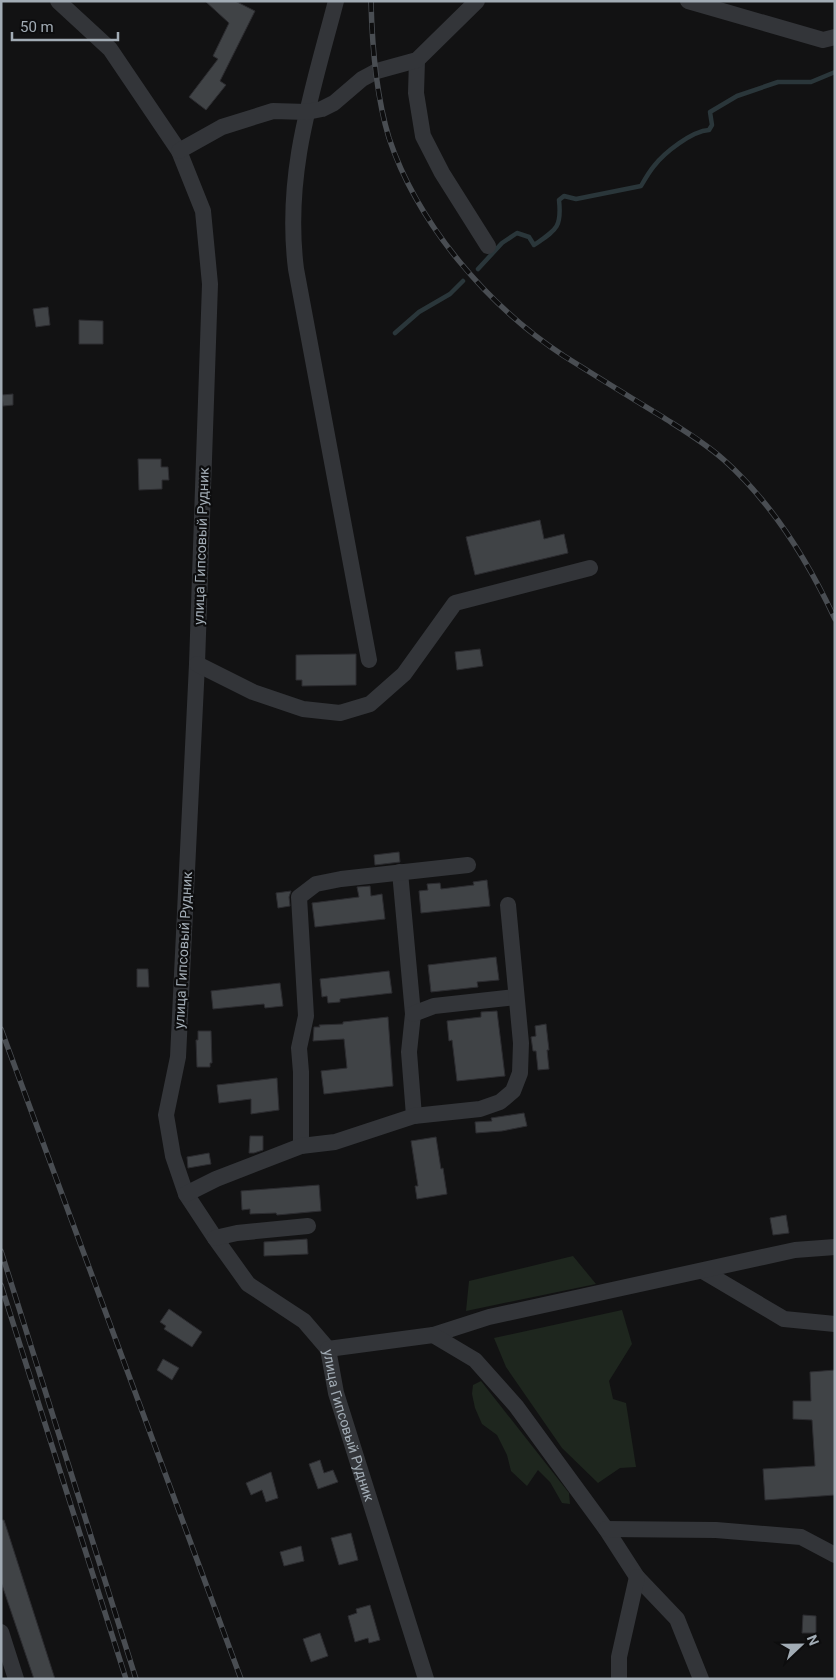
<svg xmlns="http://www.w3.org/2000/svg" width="836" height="1680" font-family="Roboto,sans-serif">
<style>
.green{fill:#1e261e}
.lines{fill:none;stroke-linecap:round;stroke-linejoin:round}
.stream{stroke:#2a363a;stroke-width:4.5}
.building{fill:#404346;stroke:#2c2c30}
.minor{stroke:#333539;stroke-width:16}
.rail-casing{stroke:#494d52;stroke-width:5.5}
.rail{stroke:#0d0d0e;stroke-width:4;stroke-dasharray:11;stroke-linecap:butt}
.labels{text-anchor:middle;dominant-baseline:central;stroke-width:4.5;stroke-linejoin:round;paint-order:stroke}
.street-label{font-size:14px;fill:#a2acb5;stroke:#0d0d0e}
</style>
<rect width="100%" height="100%" fill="#121213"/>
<path class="green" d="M 573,1256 L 596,1284 L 466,1311 L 469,1281 Z
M 622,1310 L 632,1344 L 609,1381 L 613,1399 L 626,1403 L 636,1467 L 620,1468 L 598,1483 L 562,1448 L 506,1367 L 494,1338 Z
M 481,1381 L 569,1493 L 570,1504 L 562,1503 L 550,1482 L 538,1470 L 527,1486 L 511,1471 L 507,1455 L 497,1435 L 482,1424 L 475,1408 L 472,1394 L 473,1385 Z"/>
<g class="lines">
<path class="stream" d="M 478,269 L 502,243 L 517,233 L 529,237 L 534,245 C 556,230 562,228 559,200 L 564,196 L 576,199 L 641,186 C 645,179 649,172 654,166 C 665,152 692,131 709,130 L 712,125 L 710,112 L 737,96 L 778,82 L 811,82 L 835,72
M 395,333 L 419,312 L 450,294 L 463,281"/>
</g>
<path class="building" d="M 205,1 L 235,1 L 255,11 L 220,81 L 226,85 L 206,110 L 189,97 L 218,59 L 213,56 L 229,23 Z
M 48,307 L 50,325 L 36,327 L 33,309 Z
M 79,320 L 103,321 L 103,344 L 79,344 Z
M 13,394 L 13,405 L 3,406 L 2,395 Z
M 138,459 L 161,459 L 161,467 L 168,467 L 169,480 L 162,480 L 162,489 L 139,490 Z
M 540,520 L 544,539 L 564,534 L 568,553 L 475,575 L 466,537 Z
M 480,649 L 483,666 L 457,670 L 455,652 Z
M 356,654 L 356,685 L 302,686 L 302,680 L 296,680 L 296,655 Z
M 399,852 L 400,862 L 375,865 L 374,855 Z
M 487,880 L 490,906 L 421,913 L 419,891 L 428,890 L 427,884 L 440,883 L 441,889 L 474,885 L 473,882 Z
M 370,886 L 371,896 L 382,894 L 385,919 L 315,927 L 312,903 L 359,897 L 357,887 Z
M 291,891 L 289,897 L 290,906 L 278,908 L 276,893 Z
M 496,957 L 499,980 L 477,982 L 478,987 L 431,992 L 428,965 Z
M 137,969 L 148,969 L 149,987 L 137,987 Z
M 389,971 L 392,993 L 340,999 L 340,1002 L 328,1003 L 327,996 L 322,997 L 320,979 Z
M 280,983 L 283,1006 L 265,1008 L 264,1004 L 213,1009 L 211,991 Z
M 497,1011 L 505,1076 L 457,1081 L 452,1040 L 449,1041 L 447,1021 L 481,1017 L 481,1012 Z
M 388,1017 L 393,1086 L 324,1094 L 321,1071 L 347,1068 L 344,1039 L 313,1041 L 314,1027 L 320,1027 L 319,1025 L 343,1024 L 343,1022 Z
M 546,1024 L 549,1050 L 547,1050 L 549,1069 L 538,1070 L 536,1051 L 533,1051 L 531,1037 L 536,1036 L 535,1026 Z
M 198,1031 L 211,1031 L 212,1063 L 210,1063 L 210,1067 L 197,1067 L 196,1040 L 198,1040 Z
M 277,1078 L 279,1110 L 251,1114 L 251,1099 L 219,1103 L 217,1085 Z
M 524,1113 L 527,1126 L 502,1131 L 476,1133 L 475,1122 L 492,1121 L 491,1118 Z
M 250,1136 L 263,1136 L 263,1150 L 254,1153 L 249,1153 Z
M 436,1137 L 441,1169 L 443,1168 L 447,1194 L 417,1199 L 415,1186 L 418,1186 L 411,1141 Z
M 209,1153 L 211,1164 L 188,1168 L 187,1157 Z
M 319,1185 L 321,1211 L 277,1215 L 276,1213 L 250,1214 L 250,1209 L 242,1210 L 241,1191 Z
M 786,1215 L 789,1233 L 773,1235 L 770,1218 Z
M 307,1239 L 308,1254 L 264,1256 L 264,1242 Z
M 169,1309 L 202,1332 L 192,1347 L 164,1329 L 166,1326 L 160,1322 Z
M 163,1359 L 179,1368 L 172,1380 L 157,1370 Z
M 835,1370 L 835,1495 L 765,1500 L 763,1469 L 815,1466 L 812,1420 L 793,1419 L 793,1401 L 811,1401 L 810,1372 Z
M 320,1460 L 324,1473 L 333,1470 L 338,1482 L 318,1489 L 309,1464 Z
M 271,1472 L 278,1498 L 266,1502 L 262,1490 L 251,1495 L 246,1483 Z
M 1,1520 L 4,1520 L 55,1679 L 34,1679 L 1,1582 Z
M 351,1533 L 358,1560 L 339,1565 L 331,1538 Z
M 301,1546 L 304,1561 L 284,1566 L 280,1552 Z
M 370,1605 L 380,1640 L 369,1643 L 368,1638 L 355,1642 L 348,1616 L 357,1613 L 356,1609 Z
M 803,1615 L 816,1616 L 816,1633 L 802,1633 Z
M 320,1633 L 328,1656 L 311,1662 L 303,1639 Z"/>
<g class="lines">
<g class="minor">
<path id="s1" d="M 58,1 L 110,49 L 179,151 L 203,211 L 210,284 L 197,664 L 178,1057 L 166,1115 L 173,1156 L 186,1194 L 215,1238 L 248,1284 L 304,1321 L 328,1349 L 336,1393 L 426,1679"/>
<path d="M 336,1 C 312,93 284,173 296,269 L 369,660"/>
<path d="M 688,1 L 823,40 L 835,37"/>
<path d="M 417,60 L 416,93 L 423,136 L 442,173 L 488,246"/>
<path d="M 179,151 L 222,127 L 273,111 L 307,112 L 322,109 L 334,103 L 362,79 L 377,71 L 417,60 L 477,1"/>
<path d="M 197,664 L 253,692 L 303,709 L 340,713 L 370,704 L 404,674 L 455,603 L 590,568"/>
<path d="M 400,872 L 413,1014 L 409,1052 L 414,1116"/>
<path d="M 413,1014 L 434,1006 L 516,997"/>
<path d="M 301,1146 L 301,1072 L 299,1048 L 306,1016 L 299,897 L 316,884 L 341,879 L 468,865"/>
<path d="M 186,1194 L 216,1179 L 301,1146 L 335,1142 L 414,1116 L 480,1109 L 500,1102 L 513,1091 L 520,1073 L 521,1043 L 508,905"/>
<path d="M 215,1238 L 237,1233 L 308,1226"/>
<path d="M 703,1271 L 784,1319 L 835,1324"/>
<path d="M 433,1335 L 489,1317 L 795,1250 L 835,1247"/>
<path d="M 328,1349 L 433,1335 L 475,1360 L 516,1406 L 606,1529 L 637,1577 L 677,1619 L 701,1679"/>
<path d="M 606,1529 L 716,1530 L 801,1537 L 835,1555"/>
<path d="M 1,1632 L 16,1679"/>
<path d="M 619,1679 L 619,1657 L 637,1577"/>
</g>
<g class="rail-casing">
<path id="rail" d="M 371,1 C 372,46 376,95 389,138 C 418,225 488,306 564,356 C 596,376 628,396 661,416 C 683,430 704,442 724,460 C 772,503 808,561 835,619
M 1,1029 L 241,1679
M 1,1251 L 136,1679
M 1,1285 L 126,1679"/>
</g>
<use href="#rail" class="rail"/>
</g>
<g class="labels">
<g class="street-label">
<text transform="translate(201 546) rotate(-88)">улица Гипсовый Рудник</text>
<text transform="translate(183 950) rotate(-87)">улица Гипсовый Рудник</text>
<text stroke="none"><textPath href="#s1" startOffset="1539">улица Гипсовый Рудник</textPath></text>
</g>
</g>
<rect width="836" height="1680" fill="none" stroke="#a2acb5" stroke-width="5"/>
<g transform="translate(801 1645) rotate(68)" stroke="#0d0d0e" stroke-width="4" paint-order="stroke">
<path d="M0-4L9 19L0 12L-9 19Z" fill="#a2acb5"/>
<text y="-8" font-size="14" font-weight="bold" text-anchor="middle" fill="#a2acb5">N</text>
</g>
<path d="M12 32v8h106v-8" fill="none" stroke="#a2acb5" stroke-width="2.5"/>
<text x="20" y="32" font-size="15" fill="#a2acb5" stroke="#0d0d0e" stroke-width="4" paint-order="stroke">50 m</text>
</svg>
